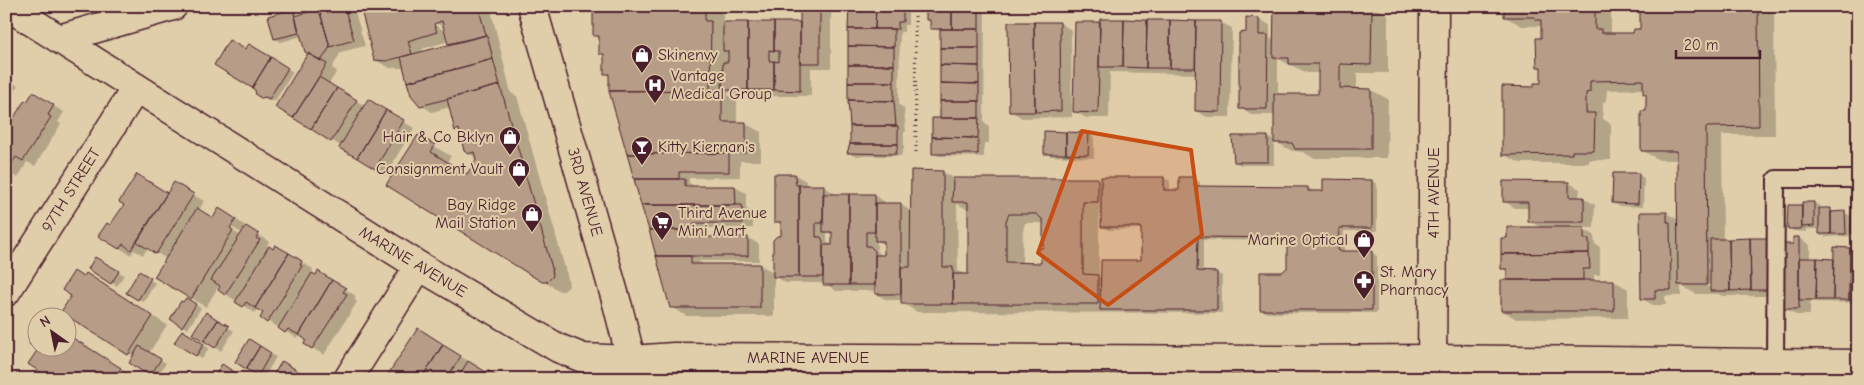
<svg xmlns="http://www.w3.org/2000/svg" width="1864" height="385" font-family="'Comic Neue',sans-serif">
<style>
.shadow{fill:#0003;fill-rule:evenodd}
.building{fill:#b79d87;stroke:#4a1f2b;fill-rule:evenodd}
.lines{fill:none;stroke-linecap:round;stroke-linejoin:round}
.service-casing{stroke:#4a1f2b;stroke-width:20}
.minor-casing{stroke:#4a1f2b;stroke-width:31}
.tertiary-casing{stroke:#4a1f2b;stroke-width:31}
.primary-casing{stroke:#4a1f2b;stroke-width:31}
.path{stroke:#4a1f2b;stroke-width:3;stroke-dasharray:1 4;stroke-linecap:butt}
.service{stroke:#e0ceab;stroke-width:16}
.minor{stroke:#e0ceab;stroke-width:28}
.tertiary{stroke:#e0ceab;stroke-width:28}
.primary{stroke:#e0ceab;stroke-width:28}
.marked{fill:#c84d12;fill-opacity:0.2;stroke:#c84d12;stroke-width:4;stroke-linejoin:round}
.labels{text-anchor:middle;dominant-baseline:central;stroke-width:4;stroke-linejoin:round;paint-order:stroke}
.poi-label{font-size:16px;fill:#4a1f2b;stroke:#e0ceab;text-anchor:start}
.street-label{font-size:16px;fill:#4a1f2b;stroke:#e0ceab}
</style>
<rect width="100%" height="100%" fill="#e0ceab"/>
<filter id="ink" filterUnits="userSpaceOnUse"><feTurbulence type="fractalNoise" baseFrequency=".02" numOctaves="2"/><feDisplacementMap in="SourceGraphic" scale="10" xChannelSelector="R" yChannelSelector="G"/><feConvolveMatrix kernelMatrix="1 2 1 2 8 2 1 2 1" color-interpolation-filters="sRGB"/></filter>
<g filter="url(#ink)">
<path class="shadow" d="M 332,6 L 348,6 L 354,9 L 365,46 L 341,52 L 332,68 L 337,71 L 329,84 L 365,106 L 368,101 L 414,128 L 386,174 L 276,106 L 309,53 L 302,36 L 281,42 L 275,39 L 293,10 L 298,14 L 299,16 Z
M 361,6 L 490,6 L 511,93 L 517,96 L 568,279 L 569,286 L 564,291 L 560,291 L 543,281 L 388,184 L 418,137 L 451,156 L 447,162 L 468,175 L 478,160 L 477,158 L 468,153 L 461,132 L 456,130 L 450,107 L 432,112 L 421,105 L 405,68 L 390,68 L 375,60 ZM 430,19 L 446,29 L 446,31 L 428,22 ZM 449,41 L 452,45 L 423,53 L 422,49 Z
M 595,6 L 710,6 L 723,14 L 723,24 L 801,23 L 801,6 L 828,6 L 831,8 L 831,68 L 811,68 L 811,96 L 735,96 L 728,92 L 728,95 L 737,100 L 737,124 L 746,124 L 761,132 L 761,161 L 740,161 L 740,177 L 689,178 L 689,183 L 696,187 L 735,187 L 746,193 L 746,209 L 753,213 L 753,228 L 704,228 L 704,234 L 711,238 L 748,238 L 759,244 L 759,261 L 698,261 L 705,265 L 760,265 L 775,273 L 782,238 L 782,225 L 775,221 L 776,175 L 795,175 L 806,181 L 806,186 L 823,186 L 834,193 L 834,195 L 874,195 L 885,202 L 885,204 L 901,205 L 912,211 L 943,172 L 956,180 L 1098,180 L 1102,182 L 1164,178 L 1170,181 L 1170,191 L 1180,191 L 1194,178 L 1200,182 L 1200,188 L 1308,188 L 1314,191 L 1324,192 L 1372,181 L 1377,184 L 1377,231 L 1344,231 L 1344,252 L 1371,252 L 1377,256 L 1377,313 L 1267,313 L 1261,309 L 1283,273 L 1288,269 L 1289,241 L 1203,240 L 1203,273 L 1217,273 L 1222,276 L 1222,313 L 917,312 L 902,303 L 902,300 L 887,300 L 876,294 L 876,291 L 836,291 L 825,283 L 786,283 L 774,276 L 774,316 L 686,316 L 672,307 L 610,91 L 610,75 L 606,73 L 606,56 L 601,53 L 601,39 L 595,35 ZM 957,204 L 969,210 L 969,275 L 958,271 ZM 1099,211 L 1102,211 L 1102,226 L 1108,230 L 1143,229 L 1143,261 L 1102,278 L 1099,277 ZM 1025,223 L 1044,223 L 1042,264 L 1022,264 L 1023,231 ZM 827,232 L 834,236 L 834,246 L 827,242 ZM 877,241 L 885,245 L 885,258 L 877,251 Z
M 850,6 L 908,6 L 908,25 L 904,25 L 904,32 L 900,32 L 899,105 L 904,108 L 906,132 L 904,132 L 904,148 L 901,156 L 854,156 L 849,153 L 851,144 Z
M 927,6 L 985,6 L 984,123 L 989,126 L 989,143 L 984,143 L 984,157 L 939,156 L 933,153 L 941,119 L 941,31 L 931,28 L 931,21 L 927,19 Z
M 1275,6 L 1372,6 L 1388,15 L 1388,73 L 1357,73 L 1357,90 L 1371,90 L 1388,99 L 1387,158 L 1313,158 L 1303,152 L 1292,151 L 1274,141 L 1274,165 L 1241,165 L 1235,162 L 1268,137 L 1275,141 L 1275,115 L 1251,115 L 1240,108 L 1247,34 L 1259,19 L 1270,25 L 1270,38 L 1275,41 ZM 1278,59 L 1307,73 L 1319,73 L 1319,95 L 1278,95 Z
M 1505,6 L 1609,6 L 1611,8 L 1611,34 L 1634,35 L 1641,30 L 1641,6 L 1774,7 L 1775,135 L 1722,135 L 1723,240 L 1783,278 L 1785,278 L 1794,245 L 1795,238 L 1799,238 L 1810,245 L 1810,260 L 1835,260 L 1858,249 L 1858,303 L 1810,302 L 1810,315 L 1796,315 L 1785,308 L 1785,296 L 1723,296 L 1718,294 L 1696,294 L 1681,286 L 1681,296 L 1665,296 L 1666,305 L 1653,305 L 1642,299 L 1666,213 L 1679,220 L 1679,160 L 1659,160 L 1643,151 L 1647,112 L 1647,95 L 1644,93 L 1644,89 L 1607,90 L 1606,101 L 1603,102 L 1603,119 L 1611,124 L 1611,160 L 1589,160 L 1589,163 L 1520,163 L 1503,154 L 1535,88 L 1542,84 L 1542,69 L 1538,67 L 1542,26 L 1522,26 L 1505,17 ZM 1702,281 L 1712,286 L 1712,289 L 1701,283 Z
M 1101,20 L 1220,22 L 1232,28 L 1230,117 L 1207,117 L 1196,111 L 1197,74 L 1110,72 L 1109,118 L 1086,118 L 1075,112 Z
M 1060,23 L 1071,30 L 1072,117 L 1022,118 L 1011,111 Z
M 246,51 L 260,52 L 293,72 L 275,101 L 268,100 L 257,94 Z
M 6,78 L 18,86 L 6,105 Z
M 33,94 L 64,112 L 58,122 L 61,124 L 35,166 L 27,162 L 18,178 L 6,171 L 28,103 Z
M 1089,134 L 1094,137 L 1094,158 L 1051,156 L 1045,153 Z
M 1639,175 L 1644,178 L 1643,207 L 1619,206 L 1613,203 Z
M 149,182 L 168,194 L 175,184 L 204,201 L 199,210 L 214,219 L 234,218 L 269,242 L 267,245 L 274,250 L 276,247 L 313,269 L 312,274 L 329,279 L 356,296 L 354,299 L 357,302 L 324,355 L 305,344 L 308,340 L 300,334 L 297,338 L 262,318 L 265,313 L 257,308 L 255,313 L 219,290 L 222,286 L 220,284 L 206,307 L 156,276 L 167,259 L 148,248 L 143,255 L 134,250 L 131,255 L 100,236 L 111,227 ZM 229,226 L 242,233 L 242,236 L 227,228 Z
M 1569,183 L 1580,189 L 1579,198 L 1584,198 L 1595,205 L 1594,228 L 1582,228 L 1594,235 L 1595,244 L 1600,247 L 1600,275 L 1594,275 L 1594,281 L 1614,281 L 1628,289 L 1628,318 L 1516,319 L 1502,310 L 1512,281 L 1508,272 L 1502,268 L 1542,228 L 1529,221 L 1530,208 L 1515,208 L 1504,201 Z
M 1814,203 L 1820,206 L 1820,210 L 1830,210 L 1836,213 L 1845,213 L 1853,217 L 1858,211 L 1858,236 L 1851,232 L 1851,236 L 1826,237 L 1820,234 L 1820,229 L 1807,229 L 1807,232 L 1794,231 L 1789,228 L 1789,206 L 1803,207 Z
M 96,258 L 124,275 L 117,286 L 89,269 Z
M 139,273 L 155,283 L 144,302 L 127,292 Z
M 84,279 L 100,283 L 167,325 L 149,353 L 166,363 L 159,374 L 154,377 L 130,363 L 134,357 L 63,312 Z
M 186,299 L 201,308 L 188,329 L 171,319 Z
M 207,314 L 234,331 L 221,351 L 215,347 Z
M 183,332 L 209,348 L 202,359 L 176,342 Z
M 68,335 L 134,377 L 133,379 L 54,379 L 40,349 L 31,343 L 38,348 L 68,348 Z
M 429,336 L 487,373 L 501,379 L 387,379 Z
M 249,341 L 276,357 L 264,378 L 237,362 Z
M 283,363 L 308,378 L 272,379 Z"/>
<path class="building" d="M 328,6 L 344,6 L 354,40 L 330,47 L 319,9 Z
M 360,6 L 478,6 L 486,35 L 448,44 L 442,21 L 434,24 L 437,32 L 408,41 L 412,54 L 386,61 L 374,60 Z
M 593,6 L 705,6 L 705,21 L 711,21 L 710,90 L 609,91 L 609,74 L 604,74 L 604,54 L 599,54 L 599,36 L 593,36 Z
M 800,6 L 820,6 L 820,63 L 800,63 Z
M 849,6 L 876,6 L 875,29 L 848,29 Z
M 876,6 L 903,6 L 903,22 L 898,22 L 898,29 L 875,29 Z
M 926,6 L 952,6 L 952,29 L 930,29 L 930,20 L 926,20 Z
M 952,6 L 979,6 L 979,29 L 952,29 Z
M 1274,6 L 1372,6 L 1371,65 L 1340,64 L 1340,88 L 1371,89 L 1371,149 L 1295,149 L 1292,143 L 1274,143 L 1274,94 L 1318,94 L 1318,64 L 1289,64 L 1289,58 L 1273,58 Z
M 1504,6 L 1595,6 L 1595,29 L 1601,29 L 1601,33 L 1633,33 L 1634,29 L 1640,29 L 1640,6 L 1758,6 L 1759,126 L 1706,127 L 1707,285 L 1678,285 L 1677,151 L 1641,151 L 1641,111 L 1646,111 L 1646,94 L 1643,94 L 1643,80 L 1590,81 L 1590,92 L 1586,93 L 1586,113 L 1595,113 L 1594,151 L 1572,151 L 1572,154 L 1502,155 L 1502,86 L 1534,87 L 1534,83 L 1541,83 L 1541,67 L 1537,67 L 1536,38 L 1541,38 L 1541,20 L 1536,20 L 1535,17 L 1504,17 Z
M 293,9 L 299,33 L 274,39 L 268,16 Z
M 319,9 L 330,47 L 321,61 L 305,52 L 295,16 Z
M 1246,17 L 1259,18 L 1259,35 L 1268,35 L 1267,109 L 1239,109 L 1239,33 L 1246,32 Z
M 1100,19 L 1124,19 L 1123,67 L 1099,67 Z
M 1124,19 L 1147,20 L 1146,68 L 1123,67 Z
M 1147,20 L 1170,20 L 1170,68 L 1146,68 Z
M 1170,20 L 1196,21 L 1195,68 L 1170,68 Z
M 1196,21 L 1221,21 L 1220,112 L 1195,111 Z
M 723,22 L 748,22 L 748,90 L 722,90 L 723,62 L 728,62 L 728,51 L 723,51 Z
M 748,22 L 774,22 L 774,51 L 769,50 L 769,61 L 774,61 L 774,90 L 748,90 Z
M 774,22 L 800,22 L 800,91 L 774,90 L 774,61 L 779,62 L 779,51 L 774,51 Z
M 1008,22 L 1034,22 L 1035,112 L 1009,112 Z
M 1034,22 L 1060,22 L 1061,111 L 1035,112 Z
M 1075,22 L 1100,22 L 1098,113 L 1073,112 Z
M 848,29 L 894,29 L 894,47 L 848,46 Z
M 940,29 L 979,29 L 979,48 L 940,48 Z
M 487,35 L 493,59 L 407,82 L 401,57 Z
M 229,40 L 245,49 L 249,44 L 271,57 L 252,88 L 214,65 Z
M 848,46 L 894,47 L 894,65 L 848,65 Z
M 940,48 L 979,48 L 979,66 L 940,65 Z
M 308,53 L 327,64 L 293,118 L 275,107 Z
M 271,57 L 288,68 L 269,99 L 266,97 L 261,98 L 256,95 L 255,90 L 252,88 Z
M 493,59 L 500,85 L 420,106 L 411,95 L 407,82 Z
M 848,65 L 894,65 L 894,82 L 848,82 Z
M 940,65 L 979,66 L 979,84 L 940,83 Z
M 319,77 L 337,88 L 311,129 L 293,118 Z
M 848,82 L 894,82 L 894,101 L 848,100 Z
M 940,83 L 979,84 L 979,101 L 940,101 Z
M 500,85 L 552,268 L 553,276 L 547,282 L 542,282 L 386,185 L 418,135 L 435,145 L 431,152 L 467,174 L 476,160 L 474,152 L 468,154 L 464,151 L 459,129 L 455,131 L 447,99 Z
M 337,88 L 357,100 L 331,142 L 311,129 Z
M 722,90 L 722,122 L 746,122 L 746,153 L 627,154 L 609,91 Z
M 33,92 L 54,105 L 48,115 L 51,117 L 23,161 L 16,157 L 6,172 L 6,130 L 25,100 L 27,102 Z
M 368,99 L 386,110 L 357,158 L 339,148 Z
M 848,100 L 894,101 L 896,126 L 850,126 Z
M 940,101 L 979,101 L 979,118 L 940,118 Z
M 386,110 L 404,120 L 375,169 L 357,158 Z
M 932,118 L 979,118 L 978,138 L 932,137 Z
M 850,126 L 898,126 L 898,144 L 850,144 Z
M 1044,131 L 1066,132 L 1066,154 L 1044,154 Z
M 1066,132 L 1089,133 L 1088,155 L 1066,154 Z
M 1232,136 L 1268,136 L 1268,162 L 1234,162 Z
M 932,137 L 978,138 L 978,154 L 932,154 Z
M 850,144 L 898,144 L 896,154 L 847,153 Z
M 729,153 L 729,172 L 679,172 L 679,179 L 634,179 L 627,154 Z
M 911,170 L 943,171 L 943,267 L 953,267 L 953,304 L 901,304 L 901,267 L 910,267 Z
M 1613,173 L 1639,173 L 1638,204 L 1612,203 Z
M 137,174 L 167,193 L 131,250 L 123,244 L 119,249 L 98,236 L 107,223 L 110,225 L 124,205 L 119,202 Z
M 774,174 L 795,174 L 796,185 L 799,185 L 799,277 L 773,277 L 773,240 L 777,236 L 781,236 L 781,222 L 774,222 Z
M 1101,177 L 1164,177 L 1164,190 L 1179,190 L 1179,177 L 1195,177 L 1194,186 L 1308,187 L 1308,191 L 1323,191 L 1323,179 L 1372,180 L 1372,228 L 1339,228 L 1338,251 L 1372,251 L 1372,310 L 1260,310 L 1260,272 L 1282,272 L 1287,268 L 1287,238 L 1198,237 L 1197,271 L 1217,272 L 1217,310 L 1100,310 L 1101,260 L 1141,260 L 1141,227 L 1101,227 Z
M 953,178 L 1098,178 L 1098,202 L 1083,202 L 1083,274 L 1098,275 L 1098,304 L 953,304 L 953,274 L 968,274 L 968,202 L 952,202 ZM 1009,214 L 1036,214 L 1043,220 L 1043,248 L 1039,248 L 1039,254 L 1041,254 L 1041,263 L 1006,262 L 1006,221 Z
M 634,179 L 685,179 L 685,186 L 735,186 L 736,205 L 641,205 Z
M 1503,181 L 1569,182 L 1569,197 L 1584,197 L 1584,222 L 1528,222 L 1528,202 L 1503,202 Z
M 174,182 L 194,194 L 156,254 L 137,242 Z
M 799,185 L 824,185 L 823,223 L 816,223 L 816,237 L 821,237 L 823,241 L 823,277 L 799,277 Z
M 823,194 L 849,194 L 849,285 L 823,285 L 823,245 L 832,245 L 832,232 L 823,232 Z
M 849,194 L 875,194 L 875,232 L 866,232 L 866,246 L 870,246 L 875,251 L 875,285 L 849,285 Z
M 1802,202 L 1814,202 L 1814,226 L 1802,227 Z
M 875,203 L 901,203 L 901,294 L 875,294 L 875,255 L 884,255 L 884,241 L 875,241 Z
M 641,205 L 742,205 L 743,223 L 694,223 L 693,230 L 649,230 Z
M 1788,205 L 1802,205 L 1801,229 L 1787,229 Z
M 197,208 L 213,218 L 219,208 L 236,219 L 230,228 L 233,230 L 191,299 L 154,277 Z
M 1819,208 L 1831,208 L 1831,234 L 1819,234 Z
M 1852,210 L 1858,210 L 1858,234 L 1851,233 Z
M 1845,211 L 1846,234 L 1831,234 L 1831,212 Z
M 1640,212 L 1667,212 L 1667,222 L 1670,222 L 1671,290 L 1655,290 L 1655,299 L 1641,299 Z
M 246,226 L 259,234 L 256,238 L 260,240 L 225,295 L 218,290 L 220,286 L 211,280 Z
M 1507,227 L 1584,227 L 1584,239 L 1589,239 L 1589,253 L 1501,254 L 1501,238 L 1507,238 Z
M 649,230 L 700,230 L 700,237 L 748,237 L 748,256 L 656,256 Z
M 1793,237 L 1799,237 L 1799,309 L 1784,309 L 1784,244 L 1793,244 Z
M 1750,238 L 1751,290 L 1730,291 L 1729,239 Z
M 1750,238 L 1771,238 L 1772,290 L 1751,290 Z
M 1710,239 L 1729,239 L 1730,291 L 1710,291 Z
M 275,245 L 289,253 L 255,308 L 246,302 L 243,307 L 235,302 L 269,246 L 273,249 Z
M 1834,247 L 1850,248 L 1849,300 L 1833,300 Z
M 1850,248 L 1858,248 L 1858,300 L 1849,300 Z
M 289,253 L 302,261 L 300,265 L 302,266 L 267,323 L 260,318 L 263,313 L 255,308 Z
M 1589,253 L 1590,269 L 1583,269 L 1583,280 L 1507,280 L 1507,269 L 1501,269 L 1501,254 Z
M 656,256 L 691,256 L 691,264 L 760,264 L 760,308 L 670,308 Z
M 95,257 L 119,271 L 111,284 L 88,269 Z
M 1799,258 L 1817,258 L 1816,300 L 1799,300 Z
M 1817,258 L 1834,259 L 1833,300 L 1816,300 Z
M 74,271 L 83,277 L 86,273 L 153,316 L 128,355 L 61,312 L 71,296 L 62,290 Z
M 139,271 L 151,278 L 138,300 L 126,293 Z
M 318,271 L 332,280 L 299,335 L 288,329 L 285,333 L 278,328 L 312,273 L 316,275 Z
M 332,280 L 346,288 L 343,292 L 347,294 L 312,349 L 304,344 L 306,340 L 299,335 Z
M 1501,280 L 1614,280 L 1614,311 L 1501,311 Z
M 186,298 L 196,304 L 182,327 L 170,319 L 181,301 L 183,302 Z
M 206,312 L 218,320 L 204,341 L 192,334 Z
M 218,320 L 229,326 L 215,348 L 204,341 Z
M 418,328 L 443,344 L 421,379 L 385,379 Z
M 182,330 L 204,344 L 196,356 L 174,343 Z
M 38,331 L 38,348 L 68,348 L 68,335 L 121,368 L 114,379 L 51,379 L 28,364 L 38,349 L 29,344 Z
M 249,339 L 260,346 L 246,369 L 235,362 Z
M 443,345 L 461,356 L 446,379 L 421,379 Z
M 139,346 L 161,359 L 150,376 L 129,363 Z
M 260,346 L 271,353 L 258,376 L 246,369 Z
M 282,361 L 303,374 L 300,379 L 271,379 Z
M 468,361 L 486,372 L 481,379 L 457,379 Z
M 222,364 L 245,379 L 213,379 Z
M 487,370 L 502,379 L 481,379 Z
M 156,371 L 169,379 L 151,379 Z"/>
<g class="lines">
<g class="service-casing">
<path id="service" d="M 937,359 L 937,379
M 1287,360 L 1287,379
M 1775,364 L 1776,179 L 1858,179"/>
</g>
<g class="minor-casing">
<path id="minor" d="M 7,6 L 419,266 L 558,348 L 583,358 L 631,360 L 674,357 L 1287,360 L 1432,359 L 1858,364
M 59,39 L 173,6
M 6,292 L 136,88
M 348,379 L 419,266"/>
</g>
<g class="tertiary-casing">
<path id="tertiary" d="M 532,6 L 618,307 L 636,379"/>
</g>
<g class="primary-casing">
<path id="primary" d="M 1432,379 L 1434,6"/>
</g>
<path class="path" d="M 915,6 L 916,154"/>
<use href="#service" class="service"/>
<use href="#minor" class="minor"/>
<use href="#tertiary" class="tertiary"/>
<use href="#primary" class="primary"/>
</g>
</g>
<path class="marked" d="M 1082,131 L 1191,150 L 1202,235 L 1108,305 L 1038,253 Z"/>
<defs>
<g id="shop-pin" transform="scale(1.125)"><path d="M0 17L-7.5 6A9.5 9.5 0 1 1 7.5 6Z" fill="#4a1f2b" stroke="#e0ceab"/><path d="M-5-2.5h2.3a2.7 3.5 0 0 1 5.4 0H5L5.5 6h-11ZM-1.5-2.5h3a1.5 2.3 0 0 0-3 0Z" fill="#fff"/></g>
<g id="hospital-pin" transform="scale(1.125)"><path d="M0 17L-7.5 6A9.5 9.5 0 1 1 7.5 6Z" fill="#4a1f2b" stroke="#e0ceab"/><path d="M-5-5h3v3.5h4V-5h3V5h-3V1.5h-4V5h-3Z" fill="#fff"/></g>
<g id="bar-pin" transform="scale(1.125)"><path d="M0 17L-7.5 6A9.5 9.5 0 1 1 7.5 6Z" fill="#4a1f2b" stroke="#e0ceab"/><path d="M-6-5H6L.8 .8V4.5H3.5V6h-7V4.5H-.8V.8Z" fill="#fff"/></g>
<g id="supermarket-pin" transform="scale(1.125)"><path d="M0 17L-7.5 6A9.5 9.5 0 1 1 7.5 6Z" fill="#4a1f2b" stroke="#e0ceab"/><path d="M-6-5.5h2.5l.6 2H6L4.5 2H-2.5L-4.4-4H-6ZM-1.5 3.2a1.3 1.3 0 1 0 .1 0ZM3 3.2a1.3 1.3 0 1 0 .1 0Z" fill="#fff"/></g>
<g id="pharmacy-pin" transform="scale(1.125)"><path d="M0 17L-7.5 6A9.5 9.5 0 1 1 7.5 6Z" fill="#4a1f2b" stroke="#e0ceab"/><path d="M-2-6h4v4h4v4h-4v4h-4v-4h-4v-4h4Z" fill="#fff"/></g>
</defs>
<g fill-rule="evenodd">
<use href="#shop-pin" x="642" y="55"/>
<use href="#hospital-pin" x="655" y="85"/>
<use href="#shop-pin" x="510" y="137"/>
<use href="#bar-pin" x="642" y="147"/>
<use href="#shop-pin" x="519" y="169"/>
<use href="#shop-pin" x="532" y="214"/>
<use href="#supermarket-pin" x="662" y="222"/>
<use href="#shop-pin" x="1364" y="240"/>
<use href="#pharmacy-pin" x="1364" y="281"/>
</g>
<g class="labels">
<g class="poi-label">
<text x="658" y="55">Skinenvy</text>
<text x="671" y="76">Vantage<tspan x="671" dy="18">Medical Group</tspan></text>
<text x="494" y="137" text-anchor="end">Hair &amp; Co Bklyn</text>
<text x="658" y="147">Kitty Kiernan's</text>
<text x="503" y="169" text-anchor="end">Consignment Vault</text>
<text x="516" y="205" text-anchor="end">Bay Ridge<tspan x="516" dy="18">Mail Station</tspan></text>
<text x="678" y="213">Third Avenue<tspan x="678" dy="18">Mini Mart</tspan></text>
<text x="1348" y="240" text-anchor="end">Marine Optical</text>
<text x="1380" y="272">St. Mary<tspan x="1380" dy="18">Pharmacy</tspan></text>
</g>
<g class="street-label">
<text transform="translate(71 190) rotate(-58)">97TH STREET</text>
<text transform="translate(585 192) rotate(74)">3RD AVENUE</text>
<text transform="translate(1434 193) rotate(-90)">4TH AVENUE</text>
<text transform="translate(413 262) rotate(31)">MARINE AVENUE</text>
<text x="808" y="358">MARINE AVENUE</text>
</g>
</g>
<rect width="1864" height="385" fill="none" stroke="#e0ceab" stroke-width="25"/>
<rect x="12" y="12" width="1839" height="360" fill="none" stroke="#4a1f2b" stroke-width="2" filter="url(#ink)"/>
<g transform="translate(52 332) rotate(327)"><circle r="24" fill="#e0ceab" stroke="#a48878"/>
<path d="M0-4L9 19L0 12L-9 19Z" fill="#4a1f2b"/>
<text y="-8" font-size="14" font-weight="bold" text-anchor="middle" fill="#4a1f2b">N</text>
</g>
<path d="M1676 50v8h84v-8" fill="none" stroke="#4a1f2b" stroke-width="2.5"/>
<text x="1684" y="50" font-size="15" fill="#4a1f2b" stroke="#e0ceab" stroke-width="4" paint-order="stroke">20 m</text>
</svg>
